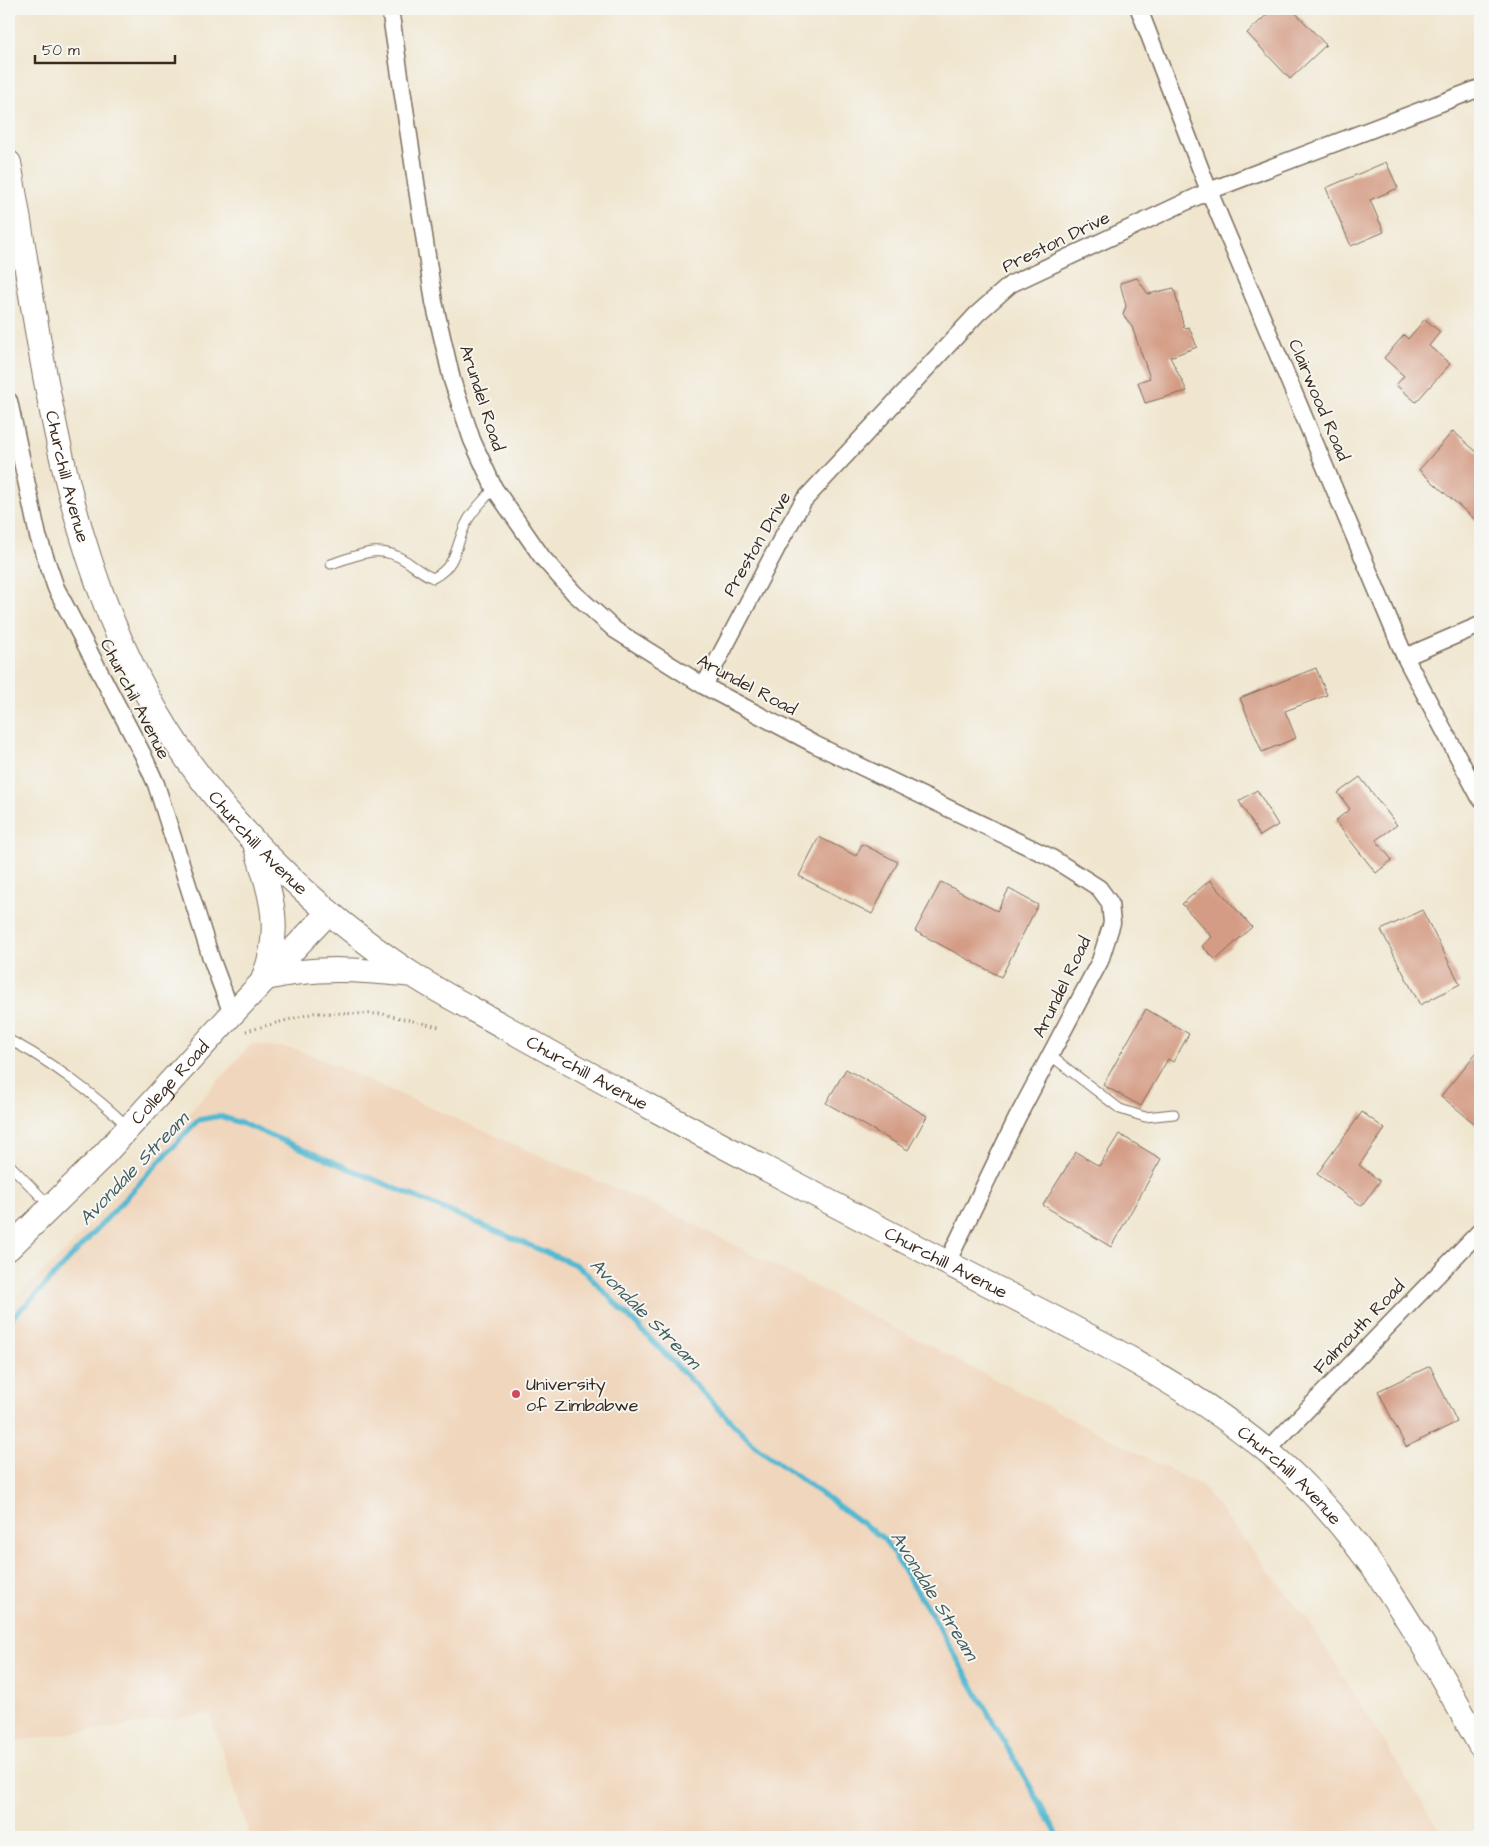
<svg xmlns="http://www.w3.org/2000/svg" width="1489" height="1846" font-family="'Architects Daughter',sans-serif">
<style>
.built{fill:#f0d6bc}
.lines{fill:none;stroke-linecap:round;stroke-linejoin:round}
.stream{stroke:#53b8d1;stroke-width:5.5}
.building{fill:#d49c85}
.lane-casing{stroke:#7a6c5c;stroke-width:11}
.street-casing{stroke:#7a6c5c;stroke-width:19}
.secondary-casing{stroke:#7a6c5c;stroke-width:26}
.path{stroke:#7a6c5c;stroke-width:3;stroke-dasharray:1 4;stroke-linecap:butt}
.lane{stroke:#fff;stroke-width:9}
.street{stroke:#fff;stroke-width:16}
.secondary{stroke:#fff;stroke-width:24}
.poi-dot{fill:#d1495b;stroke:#f6f6f2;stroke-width:2}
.labels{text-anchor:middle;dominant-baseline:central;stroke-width:4;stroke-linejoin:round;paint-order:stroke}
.street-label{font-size:18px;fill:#3b2a1e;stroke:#f6f6f2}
.poi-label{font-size:18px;fill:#3b2a1e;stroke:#f6f6f2;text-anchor:start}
.water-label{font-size:19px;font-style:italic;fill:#435c5d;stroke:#f6f6f2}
</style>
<rect width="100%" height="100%" fill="#f6f6f2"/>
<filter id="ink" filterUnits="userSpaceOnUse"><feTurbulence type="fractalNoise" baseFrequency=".02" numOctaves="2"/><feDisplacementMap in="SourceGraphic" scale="10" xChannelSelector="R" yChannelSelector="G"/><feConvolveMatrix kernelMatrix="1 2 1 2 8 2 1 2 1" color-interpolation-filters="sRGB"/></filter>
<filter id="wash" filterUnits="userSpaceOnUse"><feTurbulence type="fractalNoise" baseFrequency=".0096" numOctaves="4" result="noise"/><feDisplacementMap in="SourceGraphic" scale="20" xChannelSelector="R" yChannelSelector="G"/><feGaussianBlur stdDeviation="1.12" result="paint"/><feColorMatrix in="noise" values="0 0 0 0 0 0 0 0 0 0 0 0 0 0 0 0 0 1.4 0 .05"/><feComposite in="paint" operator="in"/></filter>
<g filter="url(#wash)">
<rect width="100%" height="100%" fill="#f0e6cf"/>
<path class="built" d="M 251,1044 L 297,1049 L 680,1217 L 1202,1486 L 1307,1619 L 1444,1837 L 250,1837 L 210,1714 L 9,1742 L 9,1302 L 67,1250 Z"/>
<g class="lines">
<path class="stream" d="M 9,1320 L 35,1296 L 198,1120 L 220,1116 L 246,1125 L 576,1265 L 586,1273 L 755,1446 L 884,1539 L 932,1615 L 1059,1837"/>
</g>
<g id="blocks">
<path class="building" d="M 1273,9 L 1292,9 L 1326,45 L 1290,79 L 1247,33 Z
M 1386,162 L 1398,188 L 1370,200 L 1384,232 L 1351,246 L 1326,188 Z
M 1137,278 L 1148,294 L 1174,288 L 1184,328 L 1189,327 L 1197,347 L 1170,357 L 1187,391 L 1145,403 L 1138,382 L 1150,378 L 1132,327 L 1123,315 L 1126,306 L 1120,283 Z
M 1425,319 L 1440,332 L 1429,346 L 1450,364 L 1416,402 L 1396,385 L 1404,376 L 1384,358 L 1404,335 L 1408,339 Z
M 1453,431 L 1480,455 L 1480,524 L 1419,470 Z
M 1316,668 L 1327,695 L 1285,711 L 1296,738 L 1262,752 L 1240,698 Z
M 1360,777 L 1397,825 L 1376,840 L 1392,860 L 1376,873 L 1335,821 L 1350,809 L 1338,793 Z
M 1257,790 L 1278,825 L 1260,836 L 1239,801 Z
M 819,837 L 856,856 L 862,844 L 898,862 L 872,914 L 799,876 Z
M 1210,880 L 1252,927 L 1216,960 L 1202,946 L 1212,937 L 1182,904 Z
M 941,882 L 997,911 L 1009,889 L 1038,905 L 1001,977 L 915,931 Z
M 1422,910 L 1460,984 L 1420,1005 L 1381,930 Z
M 1146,1009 L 1189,1034 L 1173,1062 L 1168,1059 L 1141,1106 L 1103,1085 Z
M 1480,1048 L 1480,1128 L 1441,1096 Z
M 846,1069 L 927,1116 L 908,1150 L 826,1103 Z
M 1362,1112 L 1385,1129 L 1359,1165 L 1380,1181 L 1362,1206 L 1317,1174 Z
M 1119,1134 L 1161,1159 L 1111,1247 L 1043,1205 L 1076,1152 L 1099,1166 Z
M 1430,1366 L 1457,1422 L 1406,1447 L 1378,1391 Z"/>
</g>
</g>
<g filter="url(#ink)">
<use href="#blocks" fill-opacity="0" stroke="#7a6c5c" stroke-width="1"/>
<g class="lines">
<g class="lane-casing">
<path id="lane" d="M 331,564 C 359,555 379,543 406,561 C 415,567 423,574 433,578 C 461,564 455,537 471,515 C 478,505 487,497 494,488
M 9,1040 C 46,1058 98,1097 127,1126
M 1051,1056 L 1120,1109 L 1145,1117 L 1174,1114
M 9,1164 L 51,1207"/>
</g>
<g class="street-casing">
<path id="street" d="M 390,9 L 434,302 L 452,380 L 472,440 L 494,488 L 542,557 L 574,593 L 615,630 L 704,686 L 814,744 L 1050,857 L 1099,888 L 1110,903 L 1112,923 L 1100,961 L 1017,1118 L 947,1263
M 1139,9 L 1209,191 L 1405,657 L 1480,798
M 9,401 L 38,536 L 56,588 L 143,755 L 156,784 L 211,958 L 232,1014
M 1405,657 L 1480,625
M 704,686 L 783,536 L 804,500 L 977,314 L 1011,284 L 1209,191 L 1480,88
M 1267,1451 L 1480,1231"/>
</g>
<g class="secondary-casing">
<g id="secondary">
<path id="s1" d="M 9,163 C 43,351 59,546 158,714 C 219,818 313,909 413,975 C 442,994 473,1009 503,1026 C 553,1054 603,1082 654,1109 C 765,1169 877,1227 990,1285 C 1084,1333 1183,1382 1266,1450 C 1361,1527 1421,1640 1480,1745"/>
<path d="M 256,847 C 271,894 283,929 264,977"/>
<path d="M 266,978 C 318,966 361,970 413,975"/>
<path id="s2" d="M 9,1248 L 101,1158 L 232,1014 L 329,912"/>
</g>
</g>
<path class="path" d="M 246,1031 L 314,1013 L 383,1014 L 439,1027"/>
<use href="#lane" class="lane"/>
<use href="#street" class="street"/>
<use href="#secondary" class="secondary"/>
</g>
</g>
<circle class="poi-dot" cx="516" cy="1394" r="5"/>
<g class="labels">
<g class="street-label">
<text transform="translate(1056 242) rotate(-26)">Preston Drive</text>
<text transform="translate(482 398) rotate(72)">Arundel Road</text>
<text transform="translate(1319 400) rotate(67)">Clairwood Road</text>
<text stroke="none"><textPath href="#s1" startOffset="319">Churchill Avenue</textPath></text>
<text transform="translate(757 544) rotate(-60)">Preston Drive</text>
<text transform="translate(747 685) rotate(28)">Arundel Road</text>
<text transform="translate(135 699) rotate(63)">Churchil Avenue</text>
<text stroke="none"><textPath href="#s1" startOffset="738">Churchill Avenue</textPath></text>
<text transform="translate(1062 987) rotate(-64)">Arundel Road</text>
<text stroke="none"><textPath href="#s1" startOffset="1142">Churchill Avenue</textPath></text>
<text stroke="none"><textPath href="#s2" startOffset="231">College Road</textPath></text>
<text stroke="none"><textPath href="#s1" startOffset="1548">Churchill Avenue</textPath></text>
<text transform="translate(1359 1327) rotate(-46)">Falmouth Road</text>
<text stroke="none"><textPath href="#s1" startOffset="1954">Churchill Avenue</textPath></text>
</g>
<g class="poi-label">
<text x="526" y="1384">University<tspan x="526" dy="21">of Zimbabwe</tspan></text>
</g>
<g class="water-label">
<text transform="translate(134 1169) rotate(-46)">Avondale Stream</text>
<text transform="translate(645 1314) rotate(45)">Avondale Stream</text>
<text transform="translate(934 1596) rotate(58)">Avondale Stream</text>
</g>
</g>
<rect width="1489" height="1846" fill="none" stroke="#f6f6f2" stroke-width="30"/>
<path d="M35 55v8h140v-8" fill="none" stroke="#3b2a1e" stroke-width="2.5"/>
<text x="42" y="55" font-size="15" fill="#3b2a1e" stroke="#f6f6f2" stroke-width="4" paint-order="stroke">50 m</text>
</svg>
